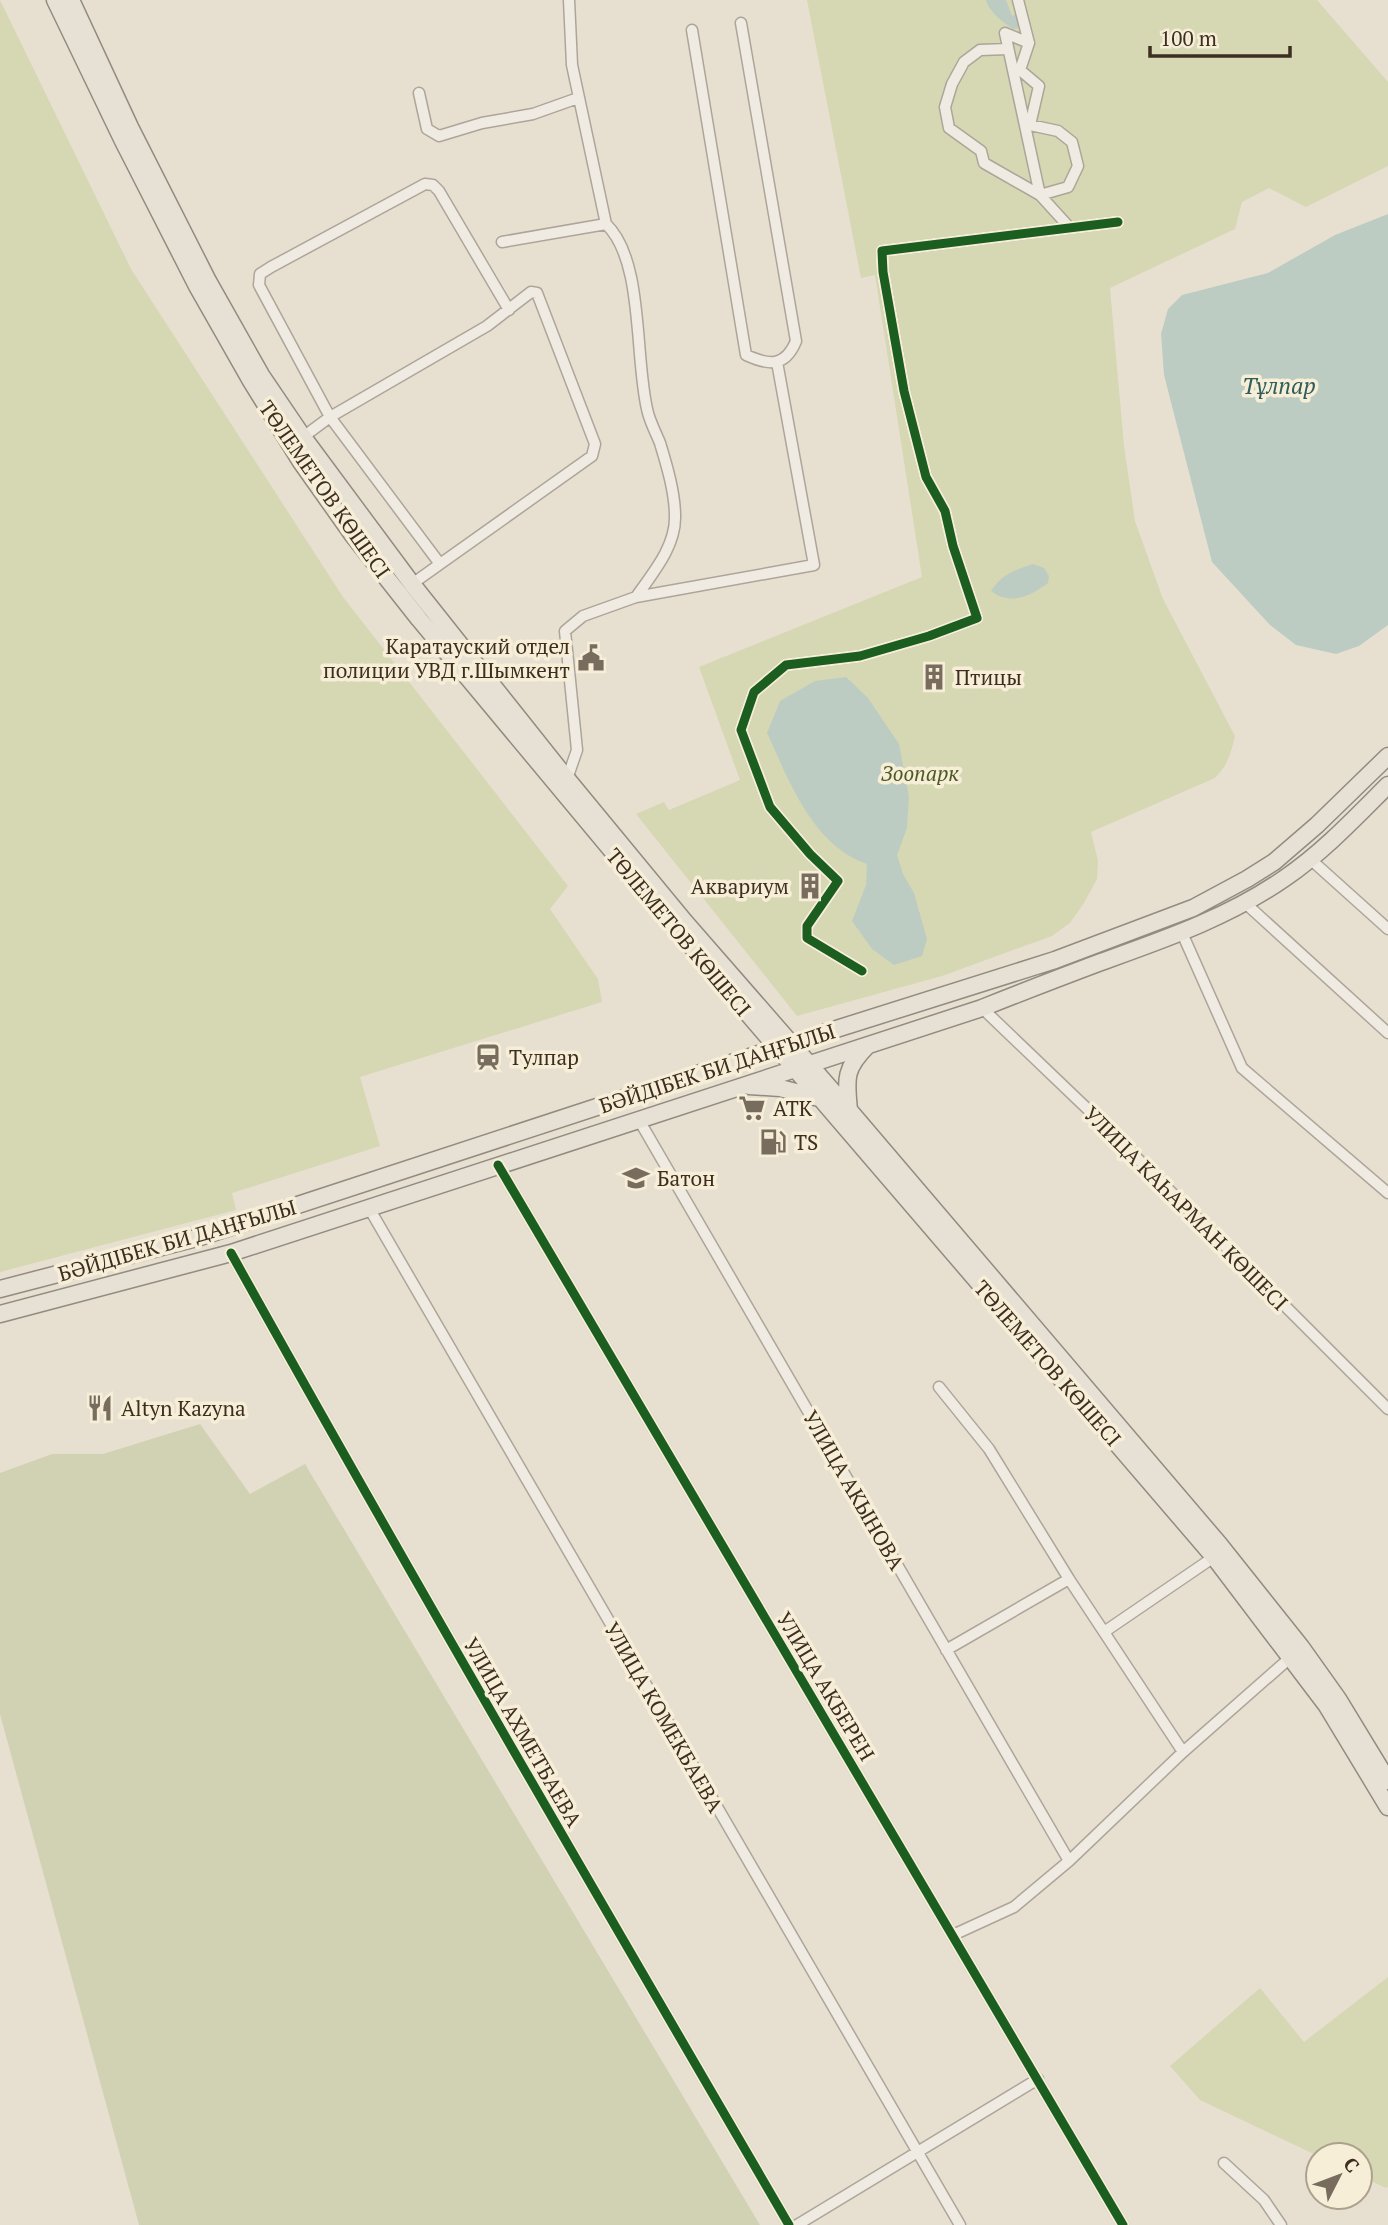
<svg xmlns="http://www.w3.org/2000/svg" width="1388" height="2225" font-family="'PT Serif',serif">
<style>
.green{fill:#d6d7b3}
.cemetery{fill:#d1d1b3}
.water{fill:#bcccc2}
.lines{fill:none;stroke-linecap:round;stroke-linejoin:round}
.minor-casing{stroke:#ada599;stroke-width:13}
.primary-casing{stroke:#928b80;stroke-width:19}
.minor{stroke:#efebe3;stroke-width:10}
.primary{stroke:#e6e1d4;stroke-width:16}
.cycleway-casing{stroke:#f7eed8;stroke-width:13}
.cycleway{stroke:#1b5e20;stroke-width:9}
.labels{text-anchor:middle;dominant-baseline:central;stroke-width:7;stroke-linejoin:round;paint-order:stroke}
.street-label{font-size:21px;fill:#3d2e20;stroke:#f7eed8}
.poi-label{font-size:21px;fill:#3d2e20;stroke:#f7eed8;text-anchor:start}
.park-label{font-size:21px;font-style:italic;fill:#4d5a26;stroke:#f7eed8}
.water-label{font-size:23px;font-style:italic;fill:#2f5d5a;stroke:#f7eed8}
</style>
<rect width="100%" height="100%" fill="#e7e0d1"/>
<path class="green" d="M 0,0 L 131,269 L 343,597 L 568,886 L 550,909 L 598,979 L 602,1002 L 360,1077 L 380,1146 L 232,1193 L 236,1210 L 0,1272 Z
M 807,0 L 1317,0 L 1388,82 L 1388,166 L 1306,207 L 1269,188 L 1242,202 L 1235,229 L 1110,288 L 1124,446 L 1135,521 L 1163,599 L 1235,736 C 1231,753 1228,765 1215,778 L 1091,832 L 1098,861 L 1097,879 L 1084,903 L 1070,923 L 1052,936 L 942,976 L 797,1016 L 636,814 L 664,802 L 669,810 L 740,780 L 699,667 L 922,577 L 875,275 L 861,278 Z
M 1388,1977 L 1388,2187 L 1386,2188 L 1360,2176 L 1360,2155 L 1318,2156 L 1200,2100 L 1170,2066 L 1260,1988 L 1304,2042 Z"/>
<path class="cemetery" d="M 200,1424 L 250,1494 L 305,1464 L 760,2225 L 139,2225 L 0,1714 L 0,1473 L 52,1454 L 103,1454 Z"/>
<path class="water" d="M 986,0 L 1006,0 L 1012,16 L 1018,13 L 1023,21 L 1018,28 L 1013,29 C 1003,22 989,12 986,0 Z
M 1388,214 L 1388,625 L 1359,646 L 1336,654 L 1296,645 L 1270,625 L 1212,562 L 1164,375 L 1161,334 L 1168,309 L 1182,295 L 1268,273 L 1335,235 Z
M 1033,564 L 1044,568 L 1049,576 L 1048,583 C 1031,596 1010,606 991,591 C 1002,574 1015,570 1033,564 Z
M 846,677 L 868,698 L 899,744 L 909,797 L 907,828 L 897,855 L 903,874 L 914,893 L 927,939 L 922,956 L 894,965 L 872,949 L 852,921 L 866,885 L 867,864 C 812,845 790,782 767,733 L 780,701 L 815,681 Z"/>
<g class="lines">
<g class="minor-casing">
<path id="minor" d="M 569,0 L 572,65 L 606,224 C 645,261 634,361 648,413 C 651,424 656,433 660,443 C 667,466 675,493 675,516 C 676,546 653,573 636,597
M 1018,0 L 1029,43
M 692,30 L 746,355 C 768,365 785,368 796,341 L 741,23
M 1008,49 L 980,50 L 964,62 L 952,84 L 945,107 L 949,128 L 981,151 L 984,163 L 1040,195 L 1068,187 L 1078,166 L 1072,142 L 1058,131 L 1030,125 L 1039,86 L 1020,70 L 1029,43 L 1005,33 L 1040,195 L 1070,228
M 419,93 L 427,129 L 439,136 L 482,123 L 533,114 L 578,98
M 502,242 L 606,224
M 531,292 L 537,293 L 595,444 L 592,456 L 440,564 L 330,417 L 487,326 Z
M 303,437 L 330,417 L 259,285 L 260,274 L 271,267 L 425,184 L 433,185 L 439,191 L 509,310
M 412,584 L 440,564
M 567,779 L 577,750 L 565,631 L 583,616 L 636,597 L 814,565 L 777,362
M 1309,858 L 1388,929
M 1244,902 L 1388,1033
M 1182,933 L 1242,1068 L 1388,1193
M 862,971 L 807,938 L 807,926 L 838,881 L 810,854 L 770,807 L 741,730 L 754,692 L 786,665 L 860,656 L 929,636 L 977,618 L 953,546 L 945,511 L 926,477 L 904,391 L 883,272 L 882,251 L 1118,222
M 982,1008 L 1100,1121 L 1388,1409
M 639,1120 L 1069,1861
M 498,1165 L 1123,2225
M 369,1208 L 960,2225
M 231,1253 C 413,1580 601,1902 789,2225
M 939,1387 L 989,1449 L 1069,1579
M 1104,1632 L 1214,1557
M 946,1650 L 1069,1579 L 1183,1752
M 953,1935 L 1014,1907 L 1069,1861 L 1183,1752 L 1291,1657
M 1224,2163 L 1264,2200 L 1281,2225
M 797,2225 L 1038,2079"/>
</g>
<g class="primary-casing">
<path id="primary" d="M 55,0 L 122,139 L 197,286 L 251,381 L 301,462 L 352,534 L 419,619 L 737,1001 L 1214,1557 L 1327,1706 L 1388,1807
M 71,0 L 130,127 L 208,281 L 261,375 L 303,437 L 412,584 L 567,779 L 685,922 L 849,1110 L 1219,1544 L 1301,1647 L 1338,1699 L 1388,1781
M 749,1086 L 780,1088 L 819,1098
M 849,1110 C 846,1079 844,1069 867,1046
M 0,1289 L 200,1237 L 792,1043 L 1055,960 L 1193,908 L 1247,879 L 1274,862 L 1317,825 L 1388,756
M 0,1314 L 231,1253 L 982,1008 C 1022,992 1061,977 1101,962 C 1165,939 1229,917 1285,878 C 1323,852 1355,818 1388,785"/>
</g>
<use href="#minor" class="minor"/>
<use href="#primary" class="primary"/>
<g class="cycleway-casing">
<path id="cycleway" d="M 862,971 L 807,938 L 807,926 L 838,881 L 810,854 L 770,807 L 741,730 L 754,692 L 786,665 L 860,656 L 929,636 L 977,618 L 953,546 L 945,511 L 926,477 L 904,391 L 883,272 L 882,251 L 1118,222
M 498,1165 L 1123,2225
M 231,1253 C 413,1580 601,1902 789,2225"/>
</g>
<use href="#cycleway" class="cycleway"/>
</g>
<defs>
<g id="civic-bare" transform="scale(2.1)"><path d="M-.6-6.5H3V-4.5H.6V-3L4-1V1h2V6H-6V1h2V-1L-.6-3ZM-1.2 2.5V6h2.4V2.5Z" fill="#786c5e" stroke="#f7eed8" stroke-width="2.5" paint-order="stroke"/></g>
<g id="building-bare" transform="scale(2.1)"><path d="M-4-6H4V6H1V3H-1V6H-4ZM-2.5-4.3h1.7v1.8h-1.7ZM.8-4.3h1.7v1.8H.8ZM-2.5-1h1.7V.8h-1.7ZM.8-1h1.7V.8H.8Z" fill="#786c5e" stroke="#f7eed8" stroke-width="2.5" paint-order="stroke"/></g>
<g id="station-bare" transform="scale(2.1)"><path d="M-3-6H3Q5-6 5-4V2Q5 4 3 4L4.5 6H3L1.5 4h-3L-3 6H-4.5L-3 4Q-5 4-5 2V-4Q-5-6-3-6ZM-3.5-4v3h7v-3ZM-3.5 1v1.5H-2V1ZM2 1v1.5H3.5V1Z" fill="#786c5e" stroke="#f7eed8" stroke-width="2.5" paint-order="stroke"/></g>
<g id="supermarket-bare" transform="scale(2.1)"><path d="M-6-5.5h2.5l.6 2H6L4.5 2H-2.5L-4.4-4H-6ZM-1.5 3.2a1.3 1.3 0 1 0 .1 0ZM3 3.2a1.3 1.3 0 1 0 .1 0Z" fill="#786c5e" stroke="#f7eed8" stroke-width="2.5" paint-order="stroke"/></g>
<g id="fuel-bare" transform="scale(2.1)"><path d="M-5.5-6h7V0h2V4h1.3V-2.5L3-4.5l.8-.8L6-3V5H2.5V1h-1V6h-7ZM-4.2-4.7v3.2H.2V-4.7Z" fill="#786c5e" stroke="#f7eed8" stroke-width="2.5" paint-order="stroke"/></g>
<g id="school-bare" transform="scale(2.1)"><path d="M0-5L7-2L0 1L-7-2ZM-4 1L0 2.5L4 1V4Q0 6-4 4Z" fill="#786c5e" stroke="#f7eed8" stroke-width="2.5" paint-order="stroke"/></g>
<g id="restaurant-bare" transform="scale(2.1)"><path d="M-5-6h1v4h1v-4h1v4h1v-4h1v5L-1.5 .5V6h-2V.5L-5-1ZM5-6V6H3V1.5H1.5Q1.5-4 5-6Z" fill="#786c5e" stroke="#f7eed8" stroke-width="2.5" paint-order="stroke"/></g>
</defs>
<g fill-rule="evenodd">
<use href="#civic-bare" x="591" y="658"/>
<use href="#building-bare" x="934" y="677"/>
<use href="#building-bare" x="810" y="886"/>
<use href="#station-bare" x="488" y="1057"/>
<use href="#supermarket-bare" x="752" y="1108"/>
<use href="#fuel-bare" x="773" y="1142"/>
<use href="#school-bare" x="636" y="1178"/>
<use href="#restaurant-bare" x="100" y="1408"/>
</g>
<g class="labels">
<g class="street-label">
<text transform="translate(325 489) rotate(55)">ТӨЛЕМЕТОВ КӨШЕСІ</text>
<text transform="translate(679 932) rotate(50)">ТӨЛЕМЕТОВ КӨШЕСІ</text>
<text transform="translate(717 1068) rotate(-18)">БӘЙДІБЕК БИ ДАҢҒЫЛЫ</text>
<text transform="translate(1186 1208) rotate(45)">УЛИЦА КАҺАРМАН КӨШЕСІ</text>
<text transform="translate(177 1240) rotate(-16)">БӘЙДІБЕК БИ ДАҢҒЫЛЫ</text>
<text transform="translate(1048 1363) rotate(49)">ТӨЛЕМЕТОВ КӨШЕСІ</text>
<text transform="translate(854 1490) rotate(60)">УЛИЦА АКЫНОВА</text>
<text transform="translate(826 1686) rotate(59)">УЛИЦА АКБЕРЕН</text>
<text transform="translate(664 1717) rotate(60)">УЛИЦА КОМЕКБАЕВА</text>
<text transform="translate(523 1732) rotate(60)">УЛИЦА АХМЕТБАЕВА</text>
</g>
<g class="poi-label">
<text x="570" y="646" text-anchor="end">Каратауский отдел<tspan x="570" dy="24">полиции УВД г.Шымкент</tspan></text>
<text x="955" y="677">Птицы</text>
<text x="789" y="886" text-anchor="end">Аквариум</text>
<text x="509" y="1057">Тулпар</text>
<text x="773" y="1108">АТК</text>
<text x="794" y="1142">TS</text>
<text x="657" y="1178">Батон</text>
<text x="121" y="1408">Altyn Kazyna</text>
</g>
<g class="park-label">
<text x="920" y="773">Зоопарк</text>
</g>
<g class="water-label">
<text x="1279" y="385">Тұлпар</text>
</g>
</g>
<g transform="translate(1339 2176) rotate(48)"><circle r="33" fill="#f7eed8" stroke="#ada18e" stroke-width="2"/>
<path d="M0-5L12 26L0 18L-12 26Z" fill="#786c5e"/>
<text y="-10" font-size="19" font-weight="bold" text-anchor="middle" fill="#3d2e20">С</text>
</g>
<path d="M1150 46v10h140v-10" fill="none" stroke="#3d2e20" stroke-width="3.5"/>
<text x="1160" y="46" font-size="21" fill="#3d2e20" stroke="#f7eed8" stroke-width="5" paint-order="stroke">100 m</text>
</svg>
